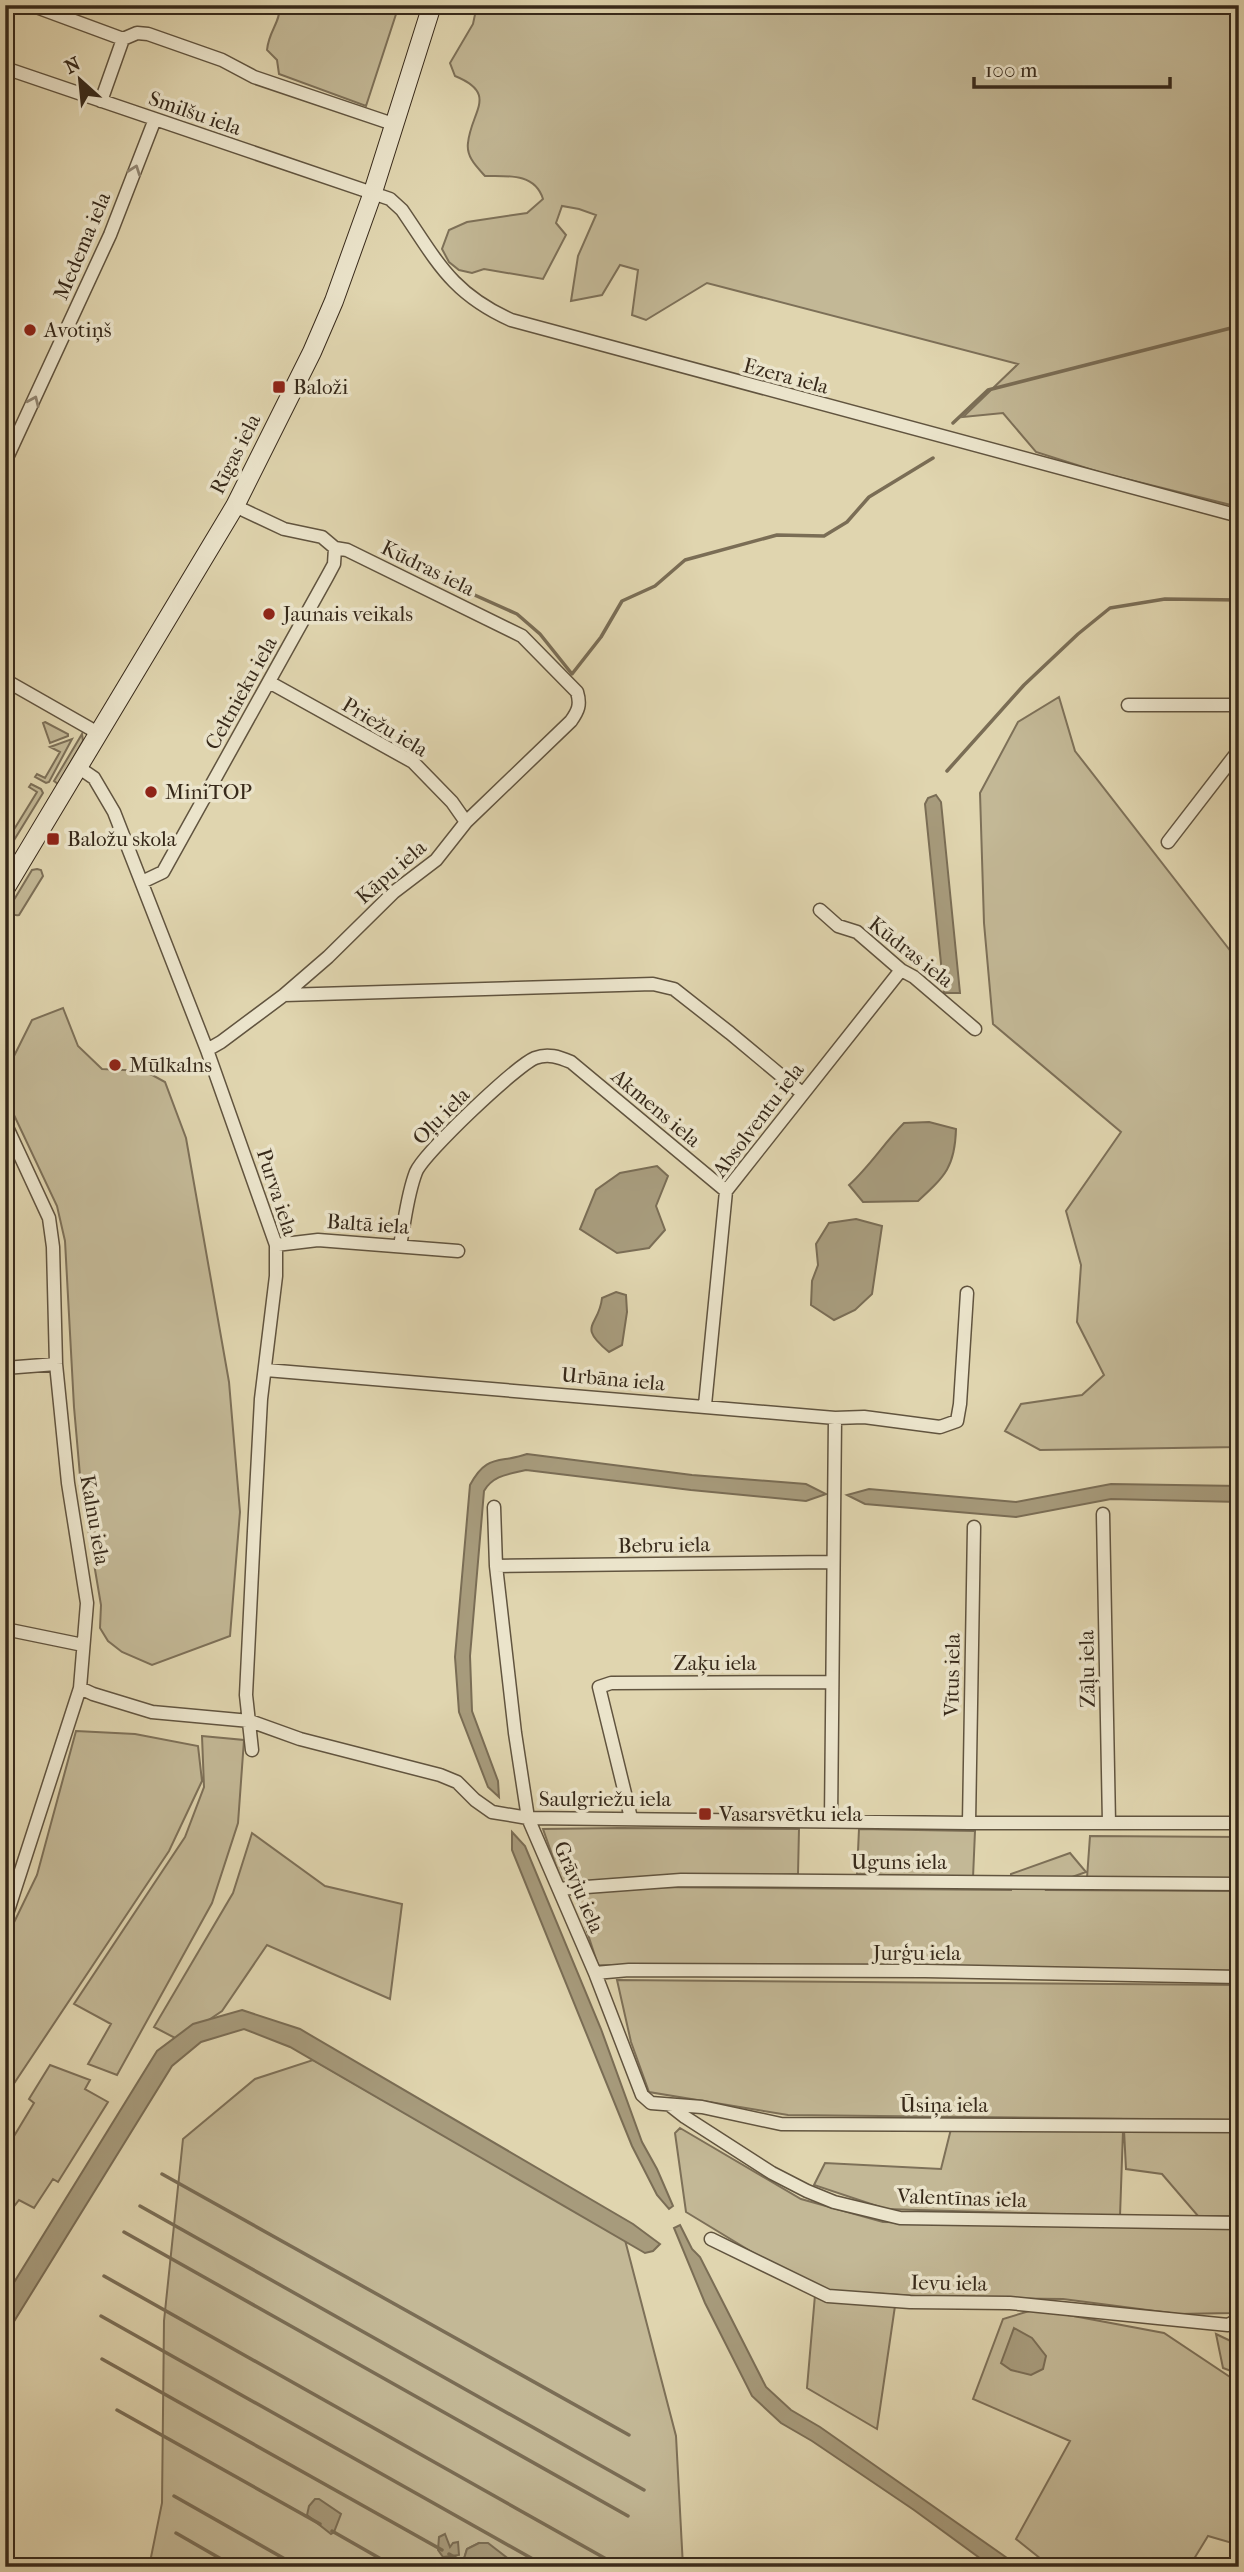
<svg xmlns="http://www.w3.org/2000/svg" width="1244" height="2572" font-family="'IM FELL French Canon',serif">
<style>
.green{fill:#c3b896;stroke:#7d7058;stroke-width:2}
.water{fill:#a79b7c;stroke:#7a6d55;stroke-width:2}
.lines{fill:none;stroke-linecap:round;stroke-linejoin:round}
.stream{stroke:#7a6d55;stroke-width:3.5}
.minor-casing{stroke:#61543f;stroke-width:15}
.secondary-casing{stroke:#37291a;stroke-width:20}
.minor{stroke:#ebe4cb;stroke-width:12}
.secondary{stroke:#ebe4cb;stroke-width:18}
.oneway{stroke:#918672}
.poi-dot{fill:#8f2418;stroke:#ebe4cb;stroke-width:2.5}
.labels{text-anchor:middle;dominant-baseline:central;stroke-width:7;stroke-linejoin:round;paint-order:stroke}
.street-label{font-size:21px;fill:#37291a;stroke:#ebe4cb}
.poi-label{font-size:21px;fill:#37291a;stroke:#ebe4cb;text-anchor:start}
</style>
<rect width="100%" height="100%" fill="#e0d5af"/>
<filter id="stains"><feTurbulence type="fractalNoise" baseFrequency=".00286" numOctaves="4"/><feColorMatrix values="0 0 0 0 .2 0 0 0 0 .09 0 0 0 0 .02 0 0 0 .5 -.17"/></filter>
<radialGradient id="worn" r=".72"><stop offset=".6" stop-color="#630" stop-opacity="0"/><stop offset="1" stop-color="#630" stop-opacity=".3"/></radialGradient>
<path class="green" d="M 280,5 L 399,5 L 366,106 L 279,74 L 277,60 L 267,50 C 269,30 280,24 280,5 Z
M 477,5 L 1239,5 L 1239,507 L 1102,473 L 1036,452 L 1003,413 L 963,417 L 1018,364 L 707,283 L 646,320 L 632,315 L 638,270 L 620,265 L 602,295 L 571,301 L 578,256 L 596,215 L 579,209 L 562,206 L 556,223 L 566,235 L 543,279 L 484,269 L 472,273 L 459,270 L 449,262 L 442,249 L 449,230 L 467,222 L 527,213 L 543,199 C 535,173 508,176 485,176 C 477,167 466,157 468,143 C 471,111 499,94 455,76 L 450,63 L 473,24 Z
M 1059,697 L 1075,751 L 1239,962 L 1239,1447 L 1040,1450 L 1005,1431 L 1021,1404 L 1082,1395 L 1104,1375 L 1077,1322 L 1081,1265 L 1066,1211 L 1121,1132 L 993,1024 L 984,923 L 980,793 L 1018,722 Z
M 45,722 L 68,734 L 68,736 L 50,743 L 43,723 Z
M 82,734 L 83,741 L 58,784 L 54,781 Z
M 72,739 L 49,782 L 46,783 L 35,777 L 37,774 L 45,778 L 60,752 L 50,747 Z
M 31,784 L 41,789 L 43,793 L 11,845 L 5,846 L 5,833 L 10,836 L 37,792 L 29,787 Z
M 37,869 L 41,870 L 43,876 L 19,915 C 13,916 11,913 9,908 L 32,870 Z
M 63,1008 L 78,1046 L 102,1069 L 145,1071 L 165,1082 L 186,1138 L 229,1382 L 240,1512 L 230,1636 L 152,1665 L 122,1652 L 108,1641 L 100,1628 L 101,1605 L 81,1487 L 74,1407 L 65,1241 L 57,1206 L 5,1096 L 5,1074 L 32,1020 Z
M 76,1731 L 135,1734 L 198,1746 L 202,1781 L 169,1851 L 5,2097 L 5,1941 L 37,1875 Z
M 202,1736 L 244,1740 L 238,1823 L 212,1903 L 117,2075 L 88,2064 L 111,2024 L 74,2004 L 185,1837 L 204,1787 Z
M 619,1828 L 799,1829 L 798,1874 L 562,1883 L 543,1829 Z
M 859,1829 L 975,1831 L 973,1878 L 857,1874 Z
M 252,1833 L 325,1886 L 402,1904 L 390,1999 L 267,1945 L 222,2011 L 179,2040 L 154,2027 L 233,1893 Z
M 1090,1836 L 1239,1837 L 1239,1879 L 1087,1878 Z
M 1070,1853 L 1086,1872 L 1047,1886 L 1046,1890 L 1239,1891 L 1239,1972 L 598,1965 L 574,1892 L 650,1887 L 1011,1890 L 1011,1874 Z
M 617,1980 L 1239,1985 L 1239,2120 L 788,2115 L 649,2092 L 631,2042 Z
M 313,2060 L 625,2240 L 676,2436 L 683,2567 L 519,2567 L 479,2543 L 467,2549 L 463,2562 L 471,2567 L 149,2567 L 162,2503 L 164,2321 L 183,2139 L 255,2079 Z
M 50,2065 L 90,2080 L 85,2089 L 108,2102 L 58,2182 L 53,2179 L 34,2208 L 19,2200 L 5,2218 L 5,2145 L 8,2146 L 34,2103 L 29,2099 Z
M 680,2128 L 801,2199 L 883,2222 L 1239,2228 L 1231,2313 L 1178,2314 L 1063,2299 L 946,2298 L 824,2290 L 770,2263 L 686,2212 L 675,2133 Z
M 951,2129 L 1123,2131 L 1120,2216 L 886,2209 L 814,2185 L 825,2163 L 941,2169 Z
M 1124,2130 L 1239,2132 L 1235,2216 L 1198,2216 L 1162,2174 L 1126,2169 Z
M 815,2295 L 895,2306 L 877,2429 L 807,2388 Z
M 1036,2309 L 1164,2333 L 1239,2383 L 1239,2545 L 1208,2536 L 1189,2567 L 1051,2567 L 1016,2539 L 1070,2441 L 973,2399 L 1003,2319 Z
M 1216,2334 L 1239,2345 L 1239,2374 L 1223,2368 Z"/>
<path class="water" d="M 936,795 L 941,802 L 960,993 L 944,993 L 925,804 L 928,798 Z
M 929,1122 L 956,1129 C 955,1167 945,1176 918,1201 L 863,1202 L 849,1185 C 870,1166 884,1143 904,1123 Z
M 657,1166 L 668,1176 L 656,1206 L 665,1230 L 649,1248 L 617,1253 L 580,1229 L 596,1190 L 620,1173 Z
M 856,1219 L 882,1226 L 872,1294 L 855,1310 L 834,1320 L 811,1305 L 812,1281 L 818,1265 L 816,1244 L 829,1223 Z
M 616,1292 L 626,1295 L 627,1312 L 622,1345 L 609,1352 C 576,1325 599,1327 602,1298 Z
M 527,1454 L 692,1475 L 806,1484 L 826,1494 L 806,1501 L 691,1490 L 526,1470 C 510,1474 493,1475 484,1491 L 470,1656 L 472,1711 L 498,1781 L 499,1797 L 488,1787 L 459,1712 L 455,1657 L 470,1485 C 487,1453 499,1464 527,1454 Z
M 1111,1484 L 1239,1486 L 1239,1502 L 1111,1499 L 1016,1517 L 865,1504 L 847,1495 L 869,1489 L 1016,1502 Z
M 512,1832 L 525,1846 L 601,2029 L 642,2142 L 657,2169 L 673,2206 L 669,2209 L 657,2195 L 632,2146 L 512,1850 Z
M 242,2010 L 300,2029 L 633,2224 L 660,2244 L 653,2251 L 645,2253 L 290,2047 L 244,2029 L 201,2042 L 172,2066 L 5,2336 L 5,2297 L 157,2051 L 193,2024 Z
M 680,2225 L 692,2249 L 700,2257 L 766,2387 L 791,2410 L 820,2427 L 1020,2567 L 992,2567 L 914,2510 L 812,2441 L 781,2423 L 752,2396 L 705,2303 L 674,2228 Z
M 1014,2328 L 1032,2338 L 1046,2356 L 1043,2369 L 1031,2375 L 1011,2370 L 1001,2363 Z
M 315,2499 L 319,2499 L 341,2514 L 334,2532 L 331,2534 L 307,2515 L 309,2506 Z
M 445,2534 L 450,2547 L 453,2543 L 458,2542 L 459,2555 L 443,2557 L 438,2550 L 439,2537 Z
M 479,2543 L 488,2543 L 519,2567 L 471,2567 L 463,2562 L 467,2549 Z"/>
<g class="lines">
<path class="stream" d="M 953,423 L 988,390 L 1239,326
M 383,554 L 517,614 L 540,634 L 572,674 L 601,637 L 622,601 L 655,586 L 685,560 L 777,535 L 824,536 L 847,522 L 869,497 L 933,458
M 947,771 L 1024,685 L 1078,634 L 1110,608 L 1165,599 L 1239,600
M 162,2174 L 629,2435
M 140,2206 L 644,2490
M 124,2232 L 628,2516
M 104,2276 L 608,2560
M 101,2316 L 547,2567
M 102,2359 L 442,2550
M 117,2410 L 320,2524
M 174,2496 L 299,2567
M 332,2531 L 395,2567
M 176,2533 L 235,2567
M 449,2554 L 471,2567"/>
<g class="minor-casing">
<path id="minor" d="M 31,5 L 123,39 L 137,33 L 148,34 L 222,60 L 254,77 L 396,125
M 5,68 L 390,199 L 402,210 C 437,261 451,293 511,320 L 1239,516
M 101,101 L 123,39
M 5,462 L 110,235 L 155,119
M 5,680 L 98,733
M 269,682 L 413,762 L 452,802 L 466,822
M 1128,705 L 1239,705
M 78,767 L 94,778 L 114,812 L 207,1050 L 276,1245 L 276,1276 L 261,1399 L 254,1531 L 246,1695 L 252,1750
M 1168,842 L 1239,750
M 142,882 L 163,872 L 168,863 L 327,577 L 334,564 L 335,548
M 820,910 L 838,926 L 857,932 L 901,970 L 914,977 L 975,1029
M 284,995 L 653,984 L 674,989 L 730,1033 L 802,1093
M 207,1050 L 221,1042 L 284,995 L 328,957 L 394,892 L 436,860 L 466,822 L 571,721 C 578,711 581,705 577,692 L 522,636 L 347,550 L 335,548 L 322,537 L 284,529 L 235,506
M 5,1123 L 49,1218 L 53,1247 L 56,1364 L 68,1483 L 87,1603 L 80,1688 L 5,1920
M 276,1245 L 318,1240 L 458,1251
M 400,1245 C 405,1221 407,1195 416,1172 C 424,1153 516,1066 535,1058 C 548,1053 559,1057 571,1062 L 726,1191
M 5,1368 L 56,1364
M 266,1370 L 835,1418 L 864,1417 L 940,1427 L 957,1421 L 960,1404 L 967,1293
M 705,1405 L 726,1191 L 901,970
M 494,1507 L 496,1566 L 515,1733 L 528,1818 L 595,1973 L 642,2095 L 651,2103 L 702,2107 L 781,2124 L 1239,2126
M 1103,1514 L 1109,1823
M 496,1566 L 832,1562
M 5,1629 L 83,1645
M 80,1688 L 93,1694 L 152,1712 L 250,1721 L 300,1739 L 440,1775 L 457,1782 L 475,1800 L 492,1812 L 528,1818 L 969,1823 L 1239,1823
M 631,1818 L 599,1687 L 611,1683 L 831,1682
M 831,1821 L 835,1418
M 969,1823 L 974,1527
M 1237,1823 L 1239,1635
M 559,1889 L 681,1880 L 1239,1884
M 595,1973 L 629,1970 L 925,1971 L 1239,1977
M 671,2106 L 685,2117 L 772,2173 L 807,2191 L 834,2202 L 900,2218 L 1239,2223
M 711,2239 L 828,2296 L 910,2302 L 1010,2303 L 1228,2325 L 1239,2319"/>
</g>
<g class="secondary-casing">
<path id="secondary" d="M 5,889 L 235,506 L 312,352 L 334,301 L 372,195 L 432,5"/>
</g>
<use href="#minor" class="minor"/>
<use href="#secondary" class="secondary"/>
</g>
<defs><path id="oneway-chevron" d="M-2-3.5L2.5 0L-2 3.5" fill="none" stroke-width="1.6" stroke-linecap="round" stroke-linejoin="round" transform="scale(1.75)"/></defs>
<g class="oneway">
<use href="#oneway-chevron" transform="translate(135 170) rotate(-70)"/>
<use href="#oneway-chevron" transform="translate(34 401) rotate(-66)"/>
</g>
<g class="poi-dot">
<circle cx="30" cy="330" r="7"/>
<rect x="272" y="380" width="14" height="14" rx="3.5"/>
<circle cx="269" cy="614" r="7"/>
<circle cx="151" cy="792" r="7"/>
<rect x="46" y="832" width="14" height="14" rx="3.5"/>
<circle cx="115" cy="1065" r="7"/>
<rect x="698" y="1807" width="14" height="14" rx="3.5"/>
</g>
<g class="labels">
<g class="street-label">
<text transform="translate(195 113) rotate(19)">Smilšu iela</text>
<text transform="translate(82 246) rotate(-67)">Medema iela</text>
<text transform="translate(786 376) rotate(15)">Ezera iela</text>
<text transform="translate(235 454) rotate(-63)">Rīgas iela</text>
<text transform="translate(428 568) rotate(26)">Kūdras iela</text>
<text transform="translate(241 693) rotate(-61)">Celtnieku iela</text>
<text transform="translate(385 727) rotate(31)">Priežu iela</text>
<text transform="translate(391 872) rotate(-41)">Kāpu iela</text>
<text transform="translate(911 952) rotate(38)">Kūdras iela</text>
<text transform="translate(656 1108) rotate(40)">Akmens iela</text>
<text transform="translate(441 1116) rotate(-45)">Oļu iela</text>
<text transform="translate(758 1120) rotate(-53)">Absolventu iela</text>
<text transform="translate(277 1192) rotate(72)">Purva iela</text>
<text transform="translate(368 1224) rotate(4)">Baltā iela</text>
<text transform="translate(613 1379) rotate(5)">Urbāna iela</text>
<text transform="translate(95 1520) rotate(80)">Kalnu iela</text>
<text transform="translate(664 1545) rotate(-1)">Bebru iela</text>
<text x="715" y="1663">Zaķu iela</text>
<text transform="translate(1087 1669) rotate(-91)">Zāļu iela</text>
<text transform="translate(952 1675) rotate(-89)">Vītus iela</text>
<text x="605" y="1799">Saulgriežu iela</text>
<text x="899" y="1862">Uguns iela</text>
<text transform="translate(579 1887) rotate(67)">Grāvju iela</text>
<text x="917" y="1953">Jurģu iela</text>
<text x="944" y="2105">Ūsiņa iela</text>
<text transform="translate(962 2198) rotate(2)">Valentīnas iela</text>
<text transform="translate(949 2283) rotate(1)">Ievu iela</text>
</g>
<g class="poi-label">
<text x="44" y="330">Avotiņš</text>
<text x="293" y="387">Baloži</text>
<text x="283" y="614">Jaunais veikals</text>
<text x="165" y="792">MiniTOP</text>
<text x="67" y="839">Baložu skola</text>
<text x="129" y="1065">Mūlkalns</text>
<text x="719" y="1814">Vasarsvētku iela</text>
</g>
</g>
<rect width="1244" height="2572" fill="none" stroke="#e0d5af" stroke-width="28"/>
<rect x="7" y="7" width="1230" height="2558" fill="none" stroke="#37291a" stroke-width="3.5"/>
<rect x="14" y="14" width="1216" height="2544" fill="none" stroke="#37291a" stroke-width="2"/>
<g transform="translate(80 80) rotate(333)" stroke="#ebe4cb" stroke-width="5" paint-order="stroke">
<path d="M0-5L12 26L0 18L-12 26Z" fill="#37291a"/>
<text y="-10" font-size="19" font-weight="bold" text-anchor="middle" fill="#37291a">N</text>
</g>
<path d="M974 77v10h196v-10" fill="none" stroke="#37291a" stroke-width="3.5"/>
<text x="985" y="77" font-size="21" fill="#37291a" stroke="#ebe4cb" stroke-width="5" paint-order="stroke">100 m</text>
<rect width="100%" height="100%" filter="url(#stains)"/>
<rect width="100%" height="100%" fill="url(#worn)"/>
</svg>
